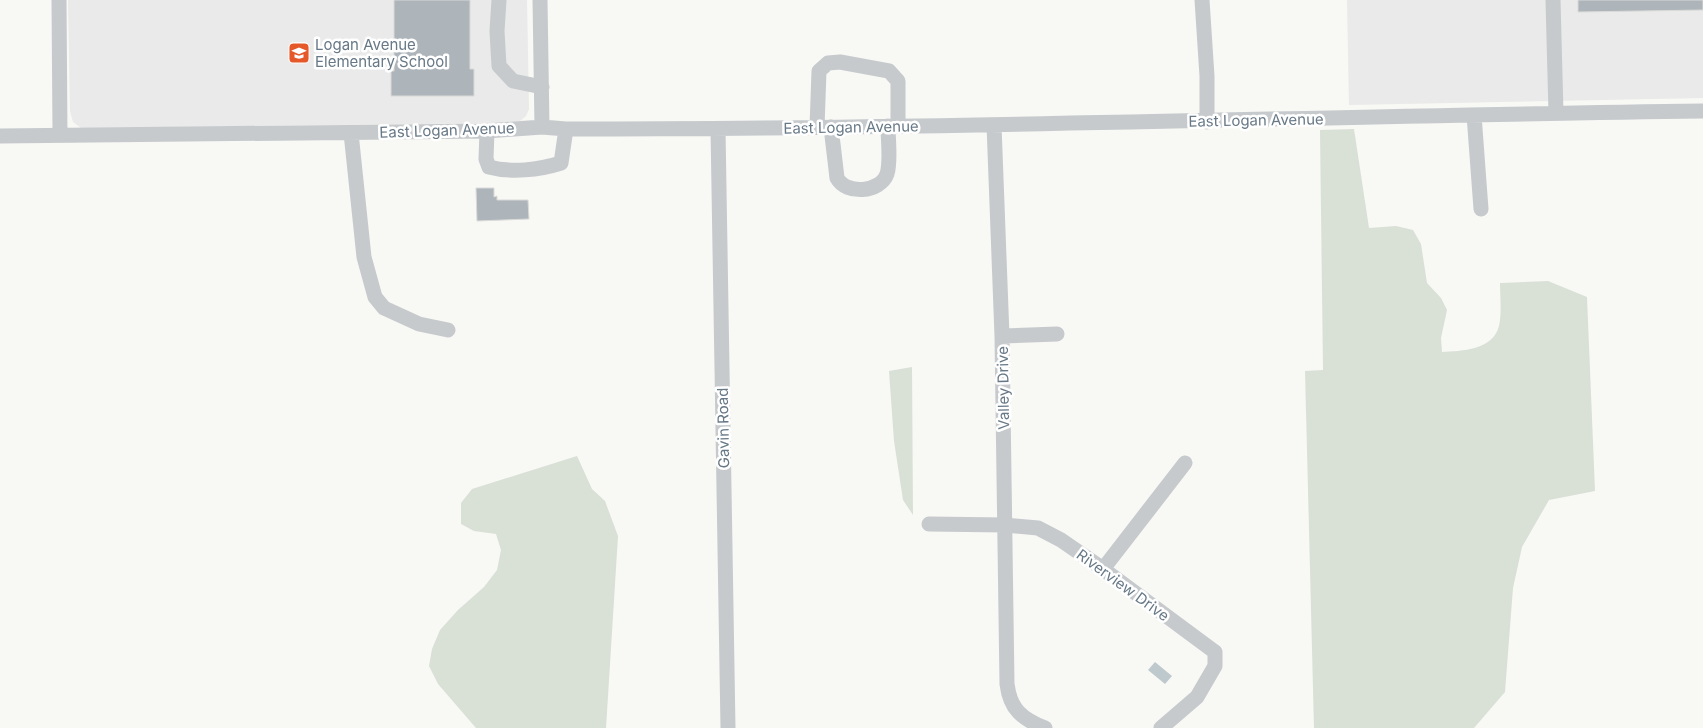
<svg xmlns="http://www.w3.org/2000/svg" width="1703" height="728" font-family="Inter,sans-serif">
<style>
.built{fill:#e9eae9}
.green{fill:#d9e0d6}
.water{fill:#bec9cd}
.building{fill:#adb5ba;stroke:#dadad8}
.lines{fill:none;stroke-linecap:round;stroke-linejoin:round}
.minor{stroke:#c6cacd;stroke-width:15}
.labels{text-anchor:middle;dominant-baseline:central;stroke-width:5;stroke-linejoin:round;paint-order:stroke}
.poi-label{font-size:15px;fill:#677886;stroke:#fff;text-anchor:start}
.street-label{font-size:15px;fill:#677886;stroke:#fff}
</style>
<rect width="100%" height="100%" fill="#f8f8f5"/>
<path class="built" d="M 68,0 L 527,0 L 529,109 L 526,116 L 520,121 L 510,123 L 81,128 L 73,122 L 70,111 Z
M 1347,0 L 1703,0 L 1703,98 L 1349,105 Z"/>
<path class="green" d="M 1354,129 L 1369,228 L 1396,226 L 1413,230 L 1421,244 L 1427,283 L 1441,298 L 1447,310 L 1441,338 L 1442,352 C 1462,351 1493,350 1499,326 C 1502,313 1500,296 1500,283 L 1548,281 L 1587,297 L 1595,491 L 1549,500 L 1522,547 L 1513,588 L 1505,692 L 1474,728 L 1314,728 L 1305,371 L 1323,370 L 1320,130 Z
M 912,367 L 913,515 L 903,500 L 894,441 L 889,371 Z
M 577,456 L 592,489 L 605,501 L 618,536 L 606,728 L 476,728 L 438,684 L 429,666 L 432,649 L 440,630 L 458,610 L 484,587 L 497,570 L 501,550 L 496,534 L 474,531 L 461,524 L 461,503 L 472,489 Z"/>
<path class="water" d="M 1155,662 L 1172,676 L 1165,684 L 1148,670 Z"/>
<path class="building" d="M 394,0 L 470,0 L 470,69 L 474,69 L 474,96 L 391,96 L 391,71 L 394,71 Z
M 1578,0 L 1703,0 L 1703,10 L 1578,12 Z
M 476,188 L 494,188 L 494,197 L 497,196 L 497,200 L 528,200 L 529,219 L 477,221 Z"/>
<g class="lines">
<path class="minor" d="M 59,0 L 60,135
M 499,0 L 497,31 L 499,66 L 513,81 L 542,87
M 540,0 L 542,127
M 1202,0 L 1207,76 L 1207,122
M 1553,0 L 1556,113
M 1474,115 L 1481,209
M 994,125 L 1002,336 L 1007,684 C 1010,709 1022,719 1045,728
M 817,127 L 819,71 L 828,63 L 840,62 L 889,71 L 898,81 L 898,126
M 831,127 L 837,178 C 846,195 880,193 887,174 C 891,162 888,140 888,126
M 718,129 L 728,728
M 487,131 L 486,159 L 489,167 C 511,173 539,170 561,163 L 566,129
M 351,133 L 364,257 L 375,297 L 384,308 L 419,324 L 448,330
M 0,136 L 487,131 L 542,127 L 566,129 C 945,129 1324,116 1703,111
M 1002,336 L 1057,334
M 929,524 L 1005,525 L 1038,528 L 1061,540 L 1103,569 L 1215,652 L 1215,666 L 1197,697 L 1161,728
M 1103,569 L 1185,463"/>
</g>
<defs>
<g id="school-square" transform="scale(1.125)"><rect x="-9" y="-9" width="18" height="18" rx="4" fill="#e4582a" stroke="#fff"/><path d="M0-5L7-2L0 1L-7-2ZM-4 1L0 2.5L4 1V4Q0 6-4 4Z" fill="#fff"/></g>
</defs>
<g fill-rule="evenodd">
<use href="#school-square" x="299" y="53"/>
</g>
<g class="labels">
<g class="poi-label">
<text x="315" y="44">Logan Avenue<tspan x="315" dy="17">Elementary School</tspan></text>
</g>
<g class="street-label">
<text transform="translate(1256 120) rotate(-1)">East Logan Avenue</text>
<text transform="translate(851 127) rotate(-1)">East Logan Avenue</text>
<text transform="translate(447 130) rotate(-2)">East Logan Avenue</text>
<text transform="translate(1003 388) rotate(-91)">Valley Drive</text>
<text transform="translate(723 428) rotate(-91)">Gavin Road</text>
<text transform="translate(1123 585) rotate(36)">Riverview Drive</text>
</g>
</g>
</svg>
